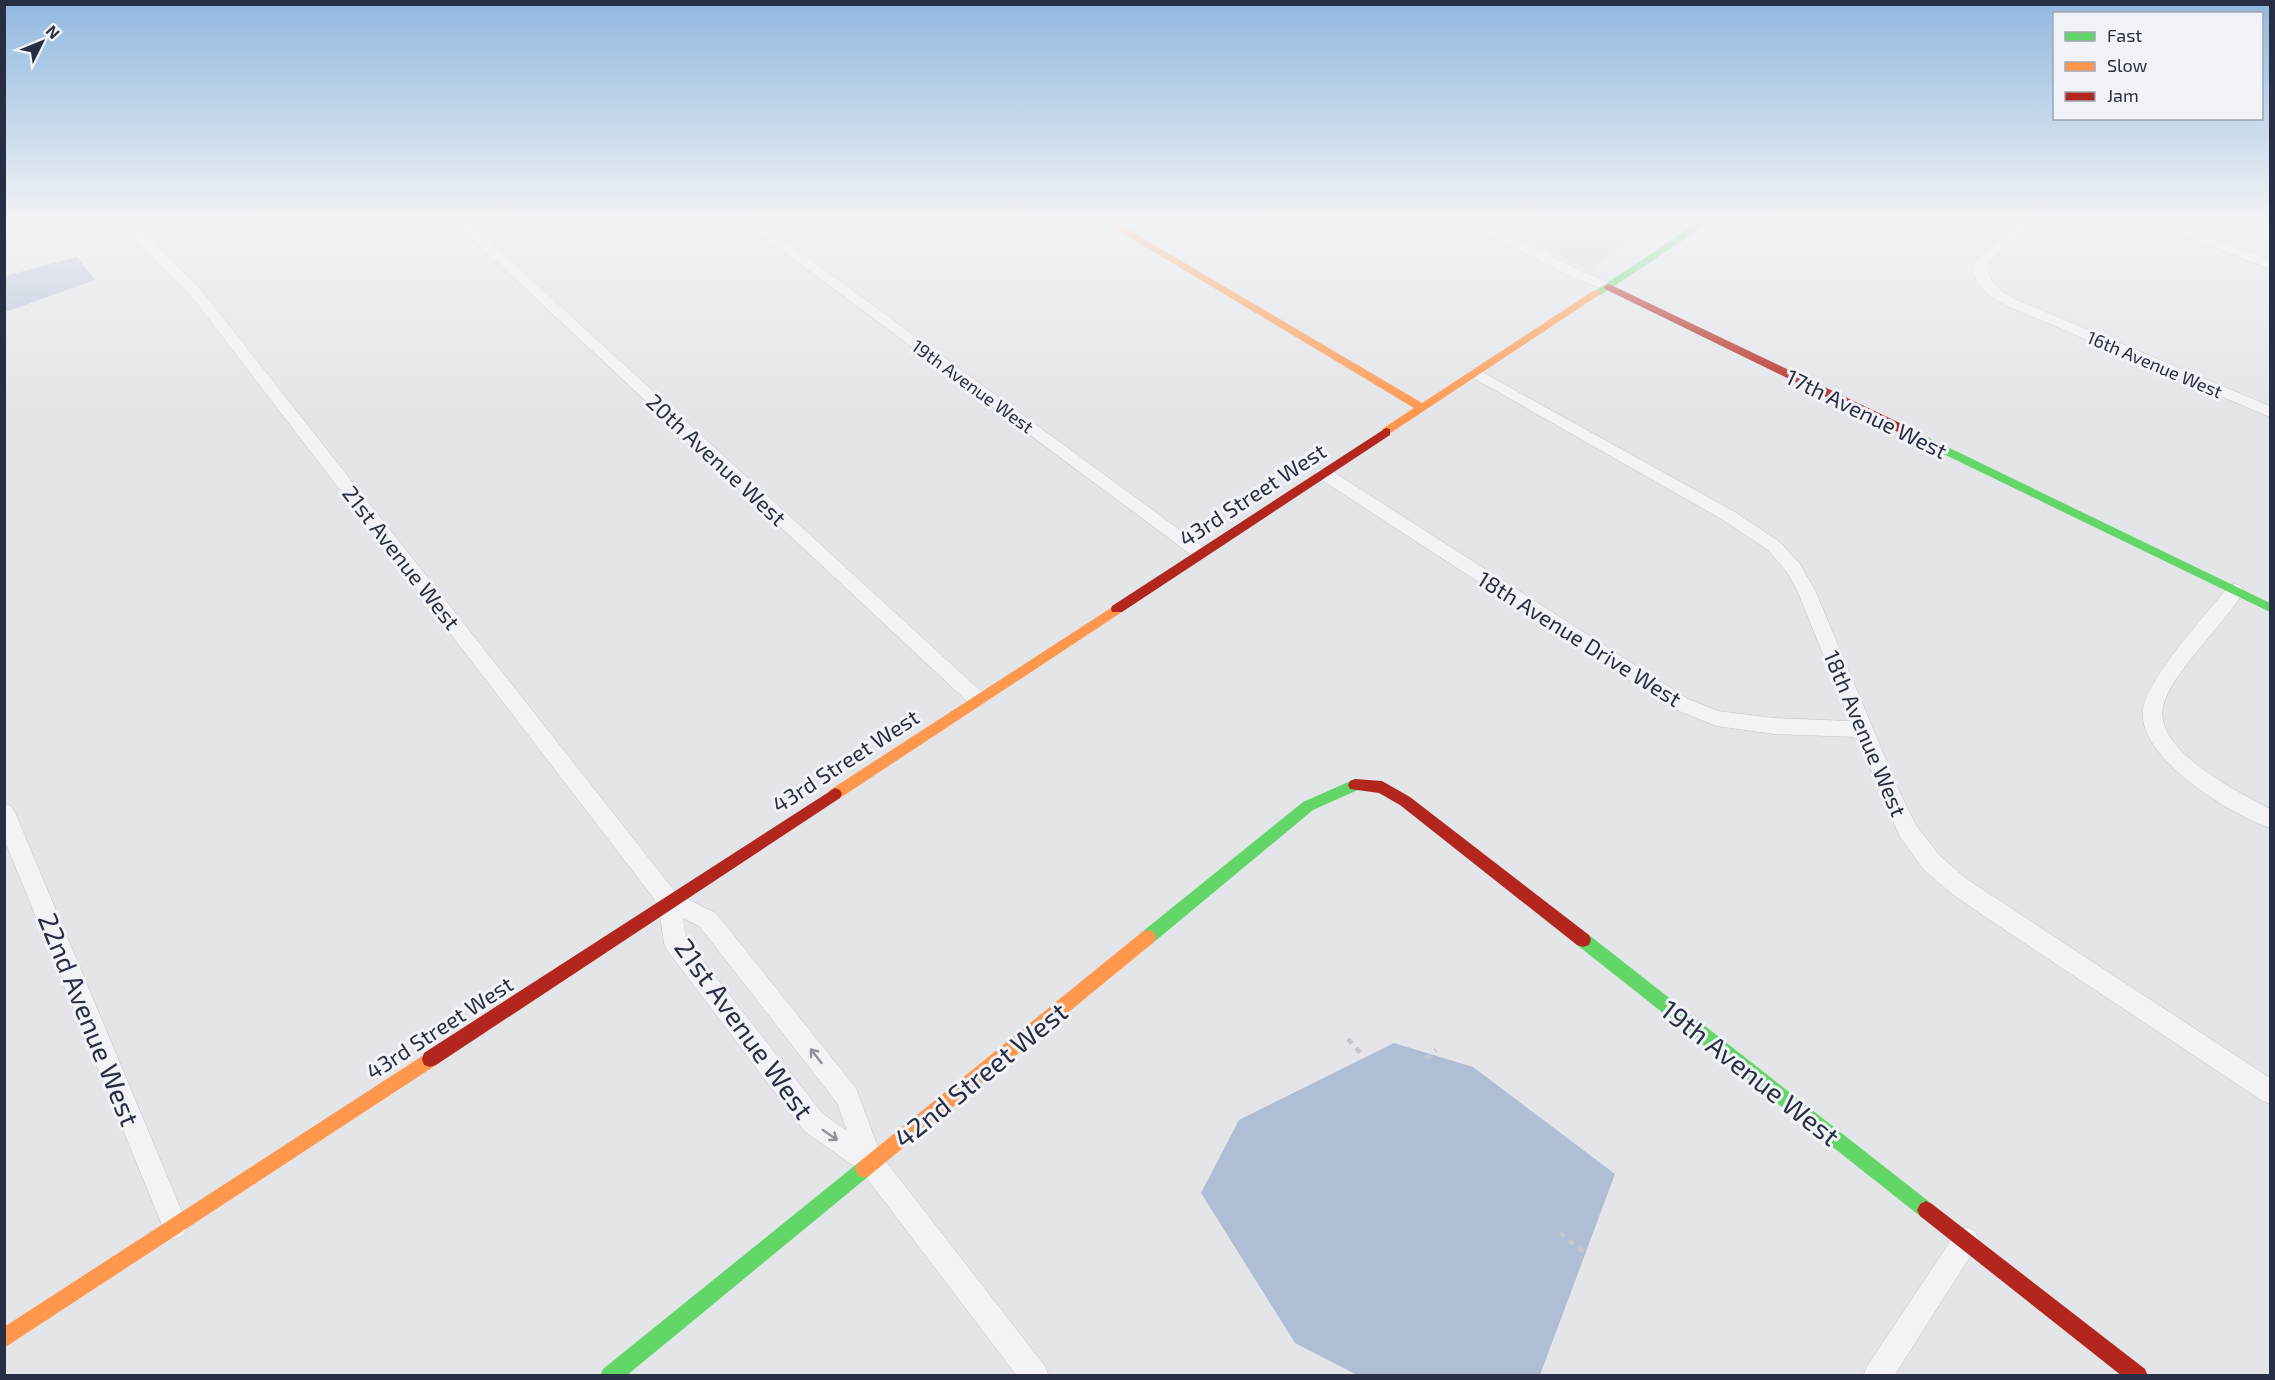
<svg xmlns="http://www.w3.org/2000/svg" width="2275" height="1380" font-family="'Exo 2',sans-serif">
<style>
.green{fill:#d2dcd4}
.water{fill:#b0bed5}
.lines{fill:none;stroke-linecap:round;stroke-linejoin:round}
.street-casing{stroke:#c0c2c7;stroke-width:1}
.path{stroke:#c4c6cc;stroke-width:4.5;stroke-dasharray:6 6;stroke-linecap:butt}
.street{fill:#f3f3f5;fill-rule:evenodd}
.fast{fill:#63d668;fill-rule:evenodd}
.slow{fill:#ff974d;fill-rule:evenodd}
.jam{fill:#b3261e;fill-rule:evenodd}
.oneway{stroke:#8e919c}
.labels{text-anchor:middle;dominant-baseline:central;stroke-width:6;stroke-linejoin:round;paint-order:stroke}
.far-street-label{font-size:18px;fill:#282f44;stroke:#f1f3f8}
.street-label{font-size:22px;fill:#282f44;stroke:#f1f3f8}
.near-street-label{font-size:27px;fill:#282f44;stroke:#f1f3f8}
</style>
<rect width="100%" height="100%" fill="#e3e5e9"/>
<path class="green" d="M 1485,219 L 1667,219 L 1588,270 Z"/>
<path class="water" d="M 77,257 L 95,280 L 5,312 L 5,276 Z
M 1394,1043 L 1473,1067 L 1615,1174 L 1540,1375 L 1357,1375 L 1295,1343 L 1201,1193 L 1239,1120 Z"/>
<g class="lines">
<g class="street-casing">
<path id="street" d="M 19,219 L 40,219 L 4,233 L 4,224 Z
M 120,219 L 133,219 L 150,239 L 198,286 L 677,894 L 716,913 L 856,1088 L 881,1155 L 1045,1366 L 1049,1376 L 1017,1376 L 862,1172 L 804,1131 L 667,950 L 664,943 L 658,904 L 188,292 L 140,245 ZM 683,918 L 700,927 L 837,1103 L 847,1131 L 822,1113 L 686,939 Z
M 451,219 L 465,219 L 984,694 L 987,699 L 984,704 L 977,707 L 970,704 Z
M 740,219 L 755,219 L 1206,549 L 1209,553 L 1206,557 L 1200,559 L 1194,557 Z
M 1457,219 L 1475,219 L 1586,273 L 1614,284 L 1616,287 L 1609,291 L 1576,279 Z
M 2023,219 L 2038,219 L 1987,264 C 1987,283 2002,292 2017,300 L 2270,406 L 2270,417 L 2007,306 C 1989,297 1972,285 1973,263 Z
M 2142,219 L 2161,219 L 2270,260 L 2270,269 Z
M 1475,368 L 1735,512 L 1780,542 L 1800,564 L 1815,590 L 1900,793 L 1916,825 L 1940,856 L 1968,880 L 2270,1078 L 2270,1104 L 2261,1100 L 1997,925 L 1952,894 L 1924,870 L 1900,837 L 1857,737 L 1774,734 L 1716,726 L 1674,709 L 1317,477 L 1315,473 L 1317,469 L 1329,469 L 1688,699 L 1718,711 L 1774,718 L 1850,721 L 1797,590 L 1787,572 L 1768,550 L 1723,520 L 1470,376 L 1467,373 L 1470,370 Z
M 2235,584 L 2241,586 L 2244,591 C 2231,613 2212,632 2196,653 C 2184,668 2167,688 2163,707 C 2154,751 2239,792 2270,809 L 2270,828 C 2230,814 2137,758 2143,710 C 2147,678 2207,613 2229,586 Z
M 4,803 L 11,806 L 15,812 L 188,1226 L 184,1235 L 175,1239 L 166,1235 L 4,839 Z
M 1966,1227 L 1975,1231 L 1979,1240 L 1975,1249 L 1894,1376 L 1863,1376 L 1867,1366 L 1957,1231 Z"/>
</g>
<path class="path" d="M 1348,1039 L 1363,1056
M 1426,1059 L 1436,1050
M 1560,1233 L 1586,1254"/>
<use href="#street" class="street"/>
<path class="fast" d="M 1703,219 L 1714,219 L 1601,295 L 1593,295 L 1592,293 Z
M 1904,426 L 2270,603 L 2270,612 L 1900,433 L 1900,427 Z
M 1355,779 L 1360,781 L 1362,785 L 1360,789 L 1313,810 L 1154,942 L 1148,944 L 1142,942 L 1140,937 L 1142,932 L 1303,802 Z
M 1583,933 L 1589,935 L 1932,1204 L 1935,1210 L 1932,1216 L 1926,1219 L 1920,1216 L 1577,945 L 1575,940 L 1577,935 Z
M 864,1160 L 870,1163 L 873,1169 L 870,1175 L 626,1376 L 600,1376 L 603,1369 L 858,1163 Z"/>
<path class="slow" d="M 1099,219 L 1110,219 L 1422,403 L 1593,291 L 1601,291 L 1602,293 L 1386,436 L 1382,435 L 1382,429 L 1414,408 Z
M 1117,604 L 1122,606 L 1123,609 L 1122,612 L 840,798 L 835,800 L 830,798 L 828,794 L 830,790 Z
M 1148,930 L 1154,932 L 1156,937 L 1154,942 L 870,1175 L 864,1178 L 858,1175 L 855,1169 L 858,1163 L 1142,932 Z
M 430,1051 L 436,1053 L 438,1059 L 436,1065 L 4,1348 L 4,1327 Z"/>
<path class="jam" d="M 1609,284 L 1908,427 L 1910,430 L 1908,433 L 1900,433 L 1605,289 L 1604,287 Z
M 1386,428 L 1390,429 L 1390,435 L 1122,612 L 1112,612 L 1111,609 L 1112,606 Z
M 1355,779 L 1382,781 L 1410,797 L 1589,935 L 1591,940 L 1589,945 L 1583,947 L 1577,945 L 1400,805 L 1379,793 L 1350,789 L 1348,785 L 1350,781 Z
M 835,788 L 840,790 L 842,794 L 840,798 L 436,1065 L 430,1067 L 424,1065 L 422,1059 L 424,1053 Z
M 1926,1201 L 1932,1204 L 2145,1369 L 2148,1376 L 2122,1376 L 1920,1216 L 1917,1210 L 1920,1204 Z"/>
</g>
<defs><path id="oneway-shaft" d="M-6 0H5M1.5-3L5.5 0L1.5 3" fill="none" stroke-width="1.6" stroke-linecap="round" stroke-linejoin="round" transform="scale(1.5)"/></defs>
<g class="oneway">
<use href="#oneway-shaft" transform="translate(816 1056) rotate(-128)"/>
<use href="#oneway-shaft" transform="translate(830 1135) rotate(35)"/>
</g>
<linearGradient id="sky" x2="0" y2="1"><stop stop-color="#91b8e0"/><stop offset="0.53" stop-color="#f2f3f5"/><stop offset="1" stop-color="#f2f3f5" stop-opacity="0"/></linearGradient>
<rect width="2275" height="413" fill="url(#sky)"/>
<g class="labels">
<g class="far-street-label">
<text transform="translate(2155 364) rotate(23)">16th Avenue West</text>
<text transform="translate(973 386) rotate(36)">19th Avenue West</text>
</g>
<g class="street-label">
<text transform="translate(1867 413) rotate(26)">17th Avenue West</text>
<text transform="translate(717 459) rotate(43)">20th Avenue West</text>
<text transform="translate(1252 494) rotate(-33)">43rd Street West</text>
<text transform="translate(402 557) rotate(52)">21st Avenue West</text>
<text transform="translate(1580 638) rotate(32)">18th Avenue Drive West</text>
<text transform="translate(1866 733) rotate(67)">18th Avenue West</text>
<text transform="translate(845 760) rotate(-33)">43rd Street West</text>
<text transform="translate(439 1027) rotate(-33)">43rd Street West</text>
</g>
<g class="near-street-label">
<text transform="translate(90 1019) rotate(68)">22nd Avenue West</text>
<text transform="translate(745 1028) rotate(54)">21st Avenue West</text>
<text transform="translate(1751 1072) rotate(38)">19th Avenue West</text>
<text transform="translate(980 1074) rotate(-39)">42nd Street West</text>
</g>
</g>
<rect width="2275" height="1380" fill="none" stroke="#282f44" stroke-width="12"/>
<rect x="2053" y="12" width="210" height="108" fill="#f1f3f8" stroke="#a1a5b0" stroke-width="1.5"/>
<rect x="2065" y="32" width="30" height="9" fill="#63d668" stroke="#a1a5b0" stroke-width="1.5"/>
<text x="2107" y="42" font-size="18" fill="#282f44">Fast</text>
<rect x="2065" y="62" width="30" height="9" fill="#ff974d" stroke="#a1a5b0" stroke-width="1.5"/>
<text x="2107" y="72" font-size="18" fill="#282f44">Slow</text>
<rect x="2065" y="92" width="30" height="9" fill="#b3261e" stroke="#a1a5b0" stroke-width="1.5"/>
<text x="2107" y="102" font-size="18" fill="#282f44">Jam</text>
<g transform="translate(42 42) rotate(47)" stroke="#f1f3f8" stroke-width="4.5" paint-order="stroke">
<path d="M0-4.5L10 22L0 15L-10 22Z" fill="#282f44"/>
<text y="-9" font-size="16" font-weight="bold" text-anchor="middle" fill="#282f44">N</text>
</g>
</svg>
